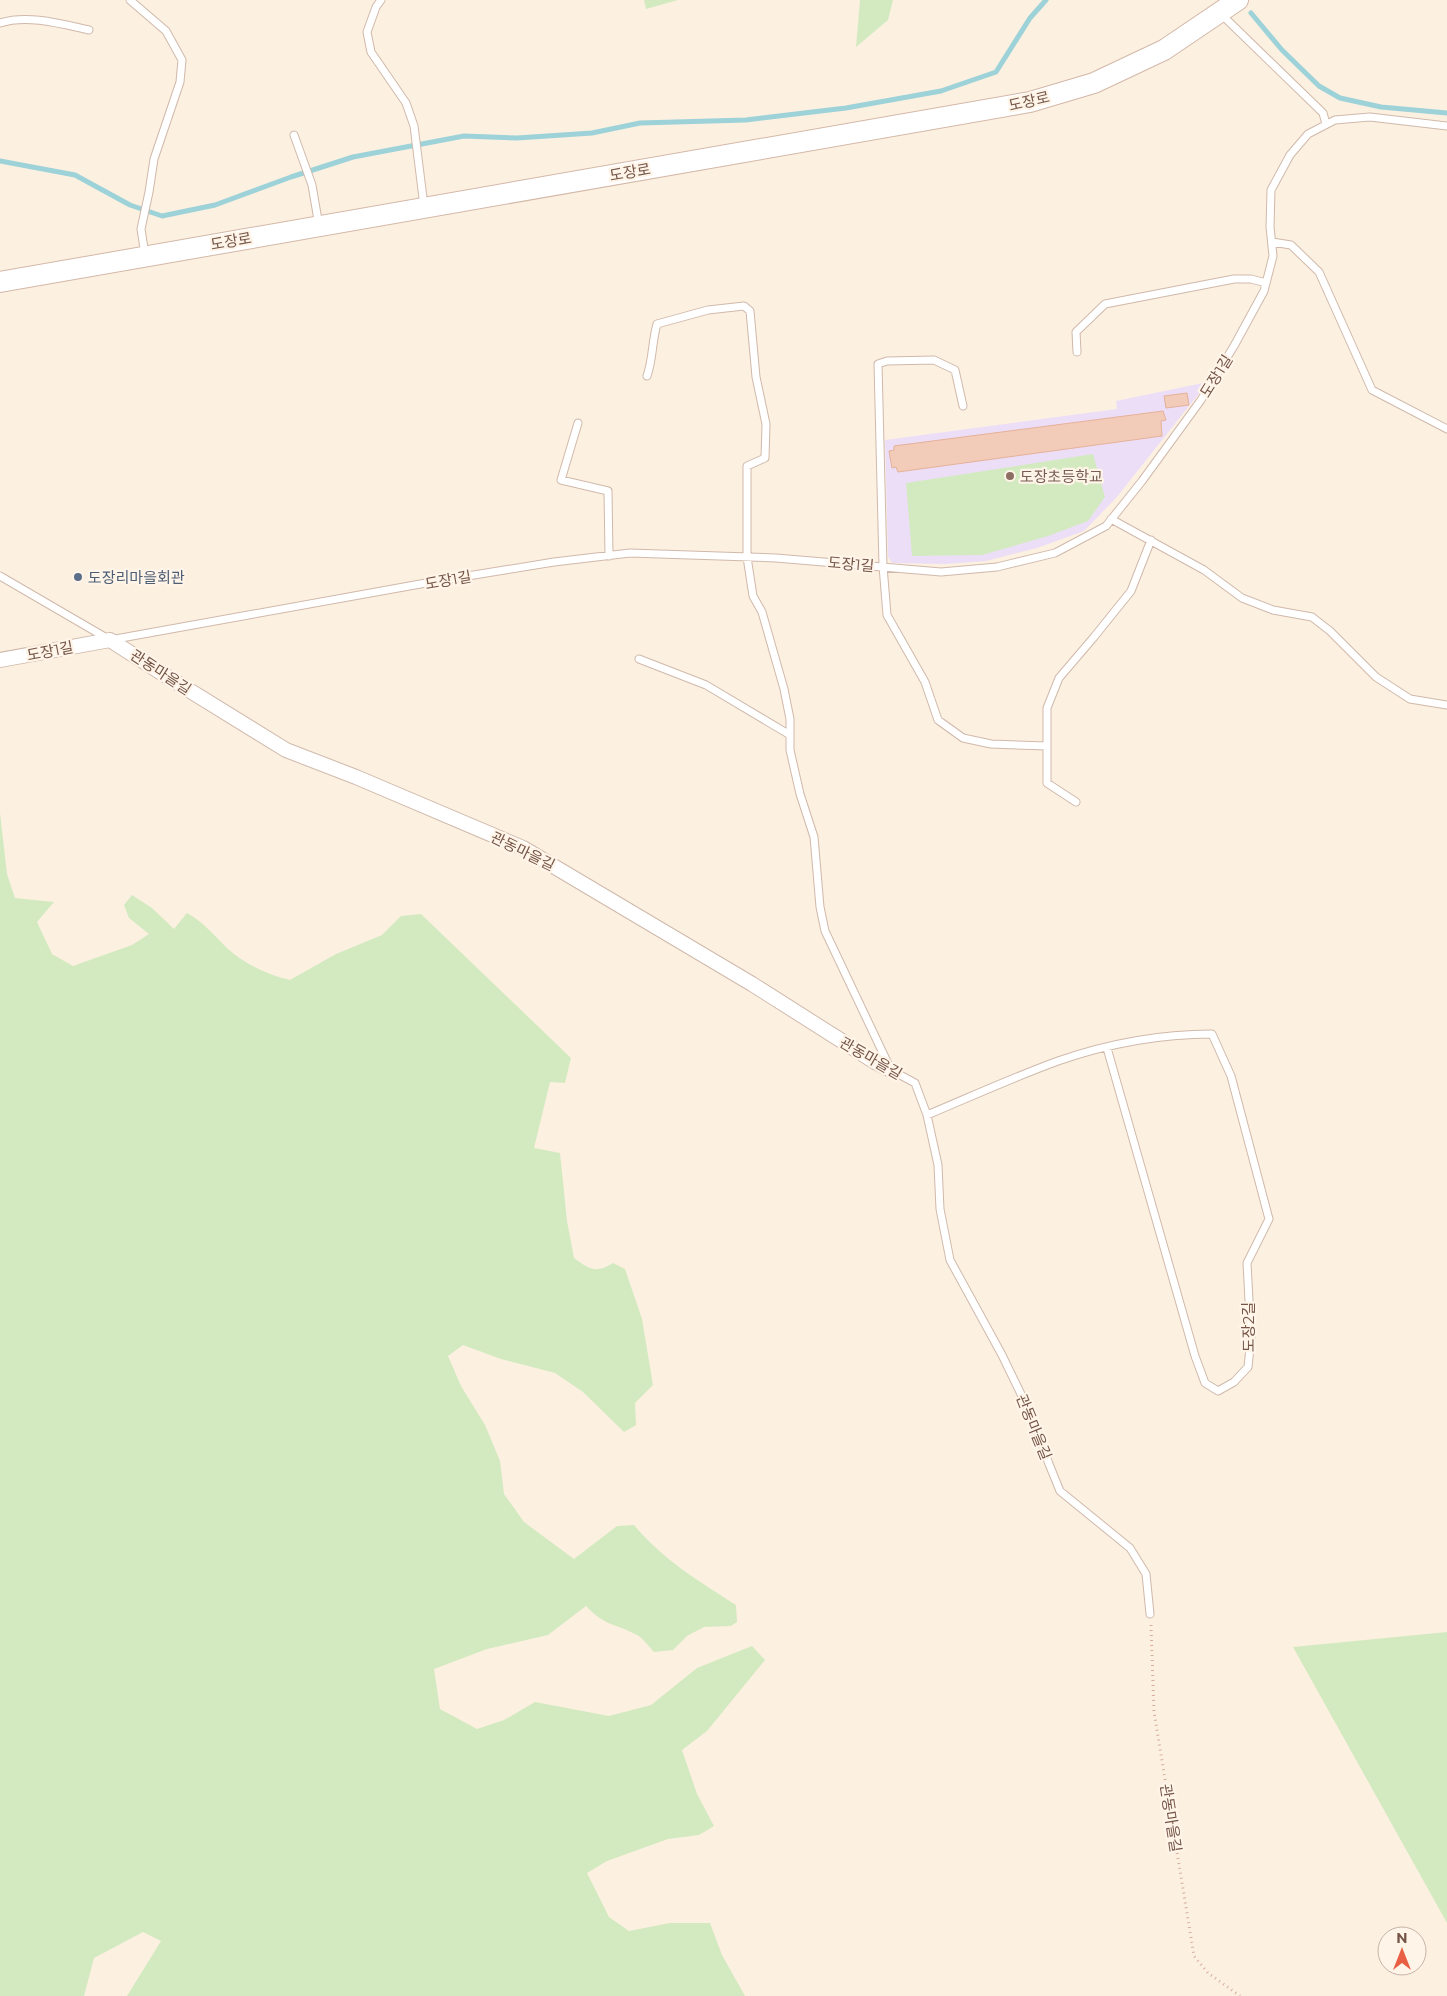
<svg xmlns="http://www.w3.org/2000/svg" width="1447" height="1996" font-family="Montserrat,'Noto Sans KR',sans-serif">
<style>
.education{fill:#eddef8}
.green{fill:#d3eac0}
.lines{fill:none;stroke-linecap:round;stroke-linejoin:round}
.stream{stroke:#9cd2d8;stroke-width:5}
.building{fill:#f2ccb9;stroke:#e5b199}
.lane-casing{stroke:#d0b9ab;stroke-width:9}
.street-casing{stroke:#d0b9ab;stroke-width:16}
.secondary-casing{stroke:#d3b8a8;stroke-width:22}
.path{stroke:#d7af9c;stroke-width:3;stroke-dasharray:1 4;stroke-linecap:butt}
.lane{stroke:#fff;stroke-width:7}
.street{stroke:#fff;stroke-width:14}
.secondary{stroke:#fff;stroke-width:20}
.education-dot{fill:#8d6e63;stroke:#fff4e8;stroke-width:2}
.service-dot{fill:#5c6f8a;stroke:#fff4e8;stroke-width:2}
.labels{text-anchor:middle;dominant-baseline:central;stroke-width:4.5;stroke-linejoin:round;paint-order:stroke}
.street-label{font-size:15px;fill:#745548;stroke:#fff4e8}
.education-label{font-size:15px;fill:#785e54;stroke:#fff4e8;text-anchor:start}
.service-label{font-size:15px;fill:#4e5e75;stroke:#fff4e8;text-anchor:start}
</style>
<rect width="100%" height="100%" fill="#fcf0e1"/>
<path class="education" d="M 1203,383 L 1201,391 L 1116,498 L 1084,531 L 1037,548 L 986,561 L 946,564 L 892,563 L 888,557 L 885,440 L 1117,409 L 1116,401 Z"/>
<path class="green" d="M 644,0 L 678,0 L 646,9 Z
M 860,0 L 893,0 L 888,20 L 856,47 Z
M 1093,454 L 1105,497 L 1088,521 L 1048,536 L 982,555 L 912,556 L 906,483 Z
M 0,813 L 7,874 L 15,898 L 54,902 L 37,922 L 52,954 L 73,966 L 132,945 L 149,934 L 129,918 L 124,905 L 132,895 L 152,908 L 174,929 L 187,913 C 203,922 213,934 225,946 C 242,963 268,975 290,980 L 336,954 L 382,935 L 401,916 L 421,914 L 571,1058 L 565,1083 L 550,1082 L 534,1148 L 560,1153 L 567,1221 L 574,1258 C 589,1269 596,1274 613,1263 L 625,1269 L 642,1319 L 653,1385 L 635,1403 L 636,1425 L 624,1432 L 583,1392 L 555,1373 L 501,1359 L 463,1345 L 448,1356 L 461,1386 L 485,1425 L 500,1461 L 504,1494 L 524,1522 L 574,1559 L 617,1526 L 634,1525 C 662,1559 700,1582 736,1605 L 737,1622 L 731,1626 L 704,1627 L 687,1636 L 673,1650 L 654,1652 C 649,1647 644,1639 637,1635 C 615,1623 606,1627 586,1606 L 548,1635 L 487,1649 L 434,1669 L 440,1709 L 477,1729 L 504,1720 L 535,1702 L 609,1716 L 651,1705 L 697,1668 L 752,1646 L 765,1660 L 707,1731 L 682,1750 L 697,1794 L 714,1826 L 699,1835 L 668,1839 L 607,1861 L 587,1873 L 609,1917 L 629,1931 L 670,1923 L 710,1923 L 722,1955 L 745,1996 L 127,1996 L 161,1941 L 143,1932 L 94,1958 L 84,1996 L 0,1996 Z
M 1447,1632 L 1447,1923 L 1293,1647 Z"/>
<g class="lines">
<path class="stream" d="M 1251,13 L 1282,50 L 1319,86 L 1340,98 L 1381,107 L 1447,113
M 0,161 L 75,175 L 130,205 L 162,216 L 215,205 L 291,177 L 353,157 L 464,136 L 517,138 L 592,133 L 640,123 L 746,120 L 846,108 L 941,91 L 996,72 L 1030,18 L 1046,0"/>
</g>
<path class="building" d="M 1187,393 L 1189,405 L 1166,408 L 1164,396 Z
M 1163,411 L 1166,420 L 1161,421 L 1162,436 L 898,472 L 896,467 L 892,468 L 889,451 L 894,450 L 894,446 Z"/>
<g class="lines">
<g class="lane-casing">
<path id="lane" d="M 130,0 L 166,31 L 182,60 L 180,82 L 154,159 L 149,192 L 141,229 L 145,255
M 381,0 L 376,7 L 367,32 L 371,52 L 406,103 L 414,126 L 424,206
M 1222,15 L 1323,113 L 1326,124
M 0,23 C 27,14 62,24 89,30
M 294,135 L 312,185 L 319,226
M 1272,242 L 1291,245 L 1319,272 L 1372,390 L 1447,429
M 1077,352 L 1076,332 L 1105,304 L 1234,279 L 1251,279 L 1266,283
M 647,376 C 653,359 652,341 657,324 L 708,310 L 744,306 L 750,311 L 756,377 L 766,424 L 765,458 L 747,466 L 747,557 L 753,596 L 762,612 L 784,689 L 790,719 L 790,750 L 800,794 L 814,837 L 820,907 L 825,931 L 891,1070 L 915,1083 L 927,1115 L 938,1165 L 940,1209 L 950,1260 L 1002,1355 L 1033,1419 L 1049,1464 L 1060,1491 L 1130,1548 L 1146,1574 L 1150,1614
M 963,406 L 955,370 L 934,360 L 887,361 L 878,364 L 883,566 L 887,615 L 925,682 L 938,720 L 963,738 L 991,744 L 1047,746
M 578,423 L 561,480 L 608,491 L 609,556
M 1111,519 L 1204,570 L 1242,598 L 1273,610 L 1312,617 L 1330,631 L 1376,677 L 1410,699 L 1447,705
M 0,576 L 110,640 L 437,581 L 554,562 L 630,553 L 776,558 L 941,572 L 997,567 L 1055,553 L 1106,526 L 1142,481 L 1201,400 L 1234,346 L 1264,291 L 1273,256 L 1270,227 L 1271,190 L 1290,155 L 1308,134 L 1335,120 L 1370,117 L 1447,126
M 639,659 L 706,685 L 790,735
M 1076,802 L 1047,783 L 1047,708 L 1059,678 L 1094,637 L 1131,591 L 1151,540
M 927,1115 C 970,1097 1014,1077 1058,1061 C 1107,1044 1161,1034 1212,1034 L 1231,1076 L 1269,1219 L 1247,1263 L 1251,1338 L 1248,1367 L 1234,1382 L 1218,1391 L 1205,1383 L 1195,1356 L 1107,1048"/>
</g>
<g class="street-casing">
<path id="street" d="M 0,660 L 110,640 L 171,679 L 286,750 L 356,777 L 523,848 L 752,984 L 875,1062 L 891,1070"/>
</g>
<g class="secondary-casing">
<path id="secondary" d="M 0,282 L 1030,102 L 1094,83 L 1164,50 L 1238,0"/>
</g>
<path class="path" d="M 1151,1625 L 1154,1712 L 1194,1956 L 1208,1973 L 1240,1996"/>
<use href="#lane" class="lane"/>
<use href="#street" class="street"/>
<use href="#secondary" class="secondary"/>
</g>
<circle class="education-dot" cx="1010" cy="476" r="5"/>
<circle class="service-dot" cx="78" cy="577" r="5"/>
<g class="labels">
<g class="street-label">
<text transform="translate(1029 101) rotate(-13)">도장로</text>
<text transform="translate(630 172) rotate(-10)">도장로</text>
<text transform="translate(231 241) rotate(-10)">도장로</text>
<text transform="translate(1216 376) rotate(-58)">도장1길</text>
<text transform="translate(851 564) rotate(5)">도장1길</text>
<text transform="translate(448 580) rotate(-10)">도장1길</text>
<text transform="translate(50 651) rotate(-11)">도장1길</text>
<text transform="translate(161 672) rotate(33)">관동마을길</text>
<text transform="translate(523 851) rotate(26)">관동마을길</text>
<text transform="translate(871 1058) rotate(30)">관동마을길</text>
<text transform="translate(1248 1327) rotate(-90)">도장2길</text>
<text transform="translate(1034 1427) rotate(68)">관동마을길</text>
<text transform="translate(1171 1818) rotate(81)">관동마을길</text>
</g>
<g class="education-label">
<text x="1020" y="476">도장초등학교</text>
</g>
<g class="service-label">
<text x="88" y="577">도장리마을회관</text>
</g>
</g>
<g transform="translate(1402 1951)"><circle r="24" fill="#fff4e8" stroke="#c7b4a8"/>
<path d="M0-4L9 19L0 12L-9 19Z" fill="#e85f44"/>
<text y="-8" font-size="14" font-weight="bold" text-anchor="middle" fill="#745548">N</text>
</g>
</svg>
